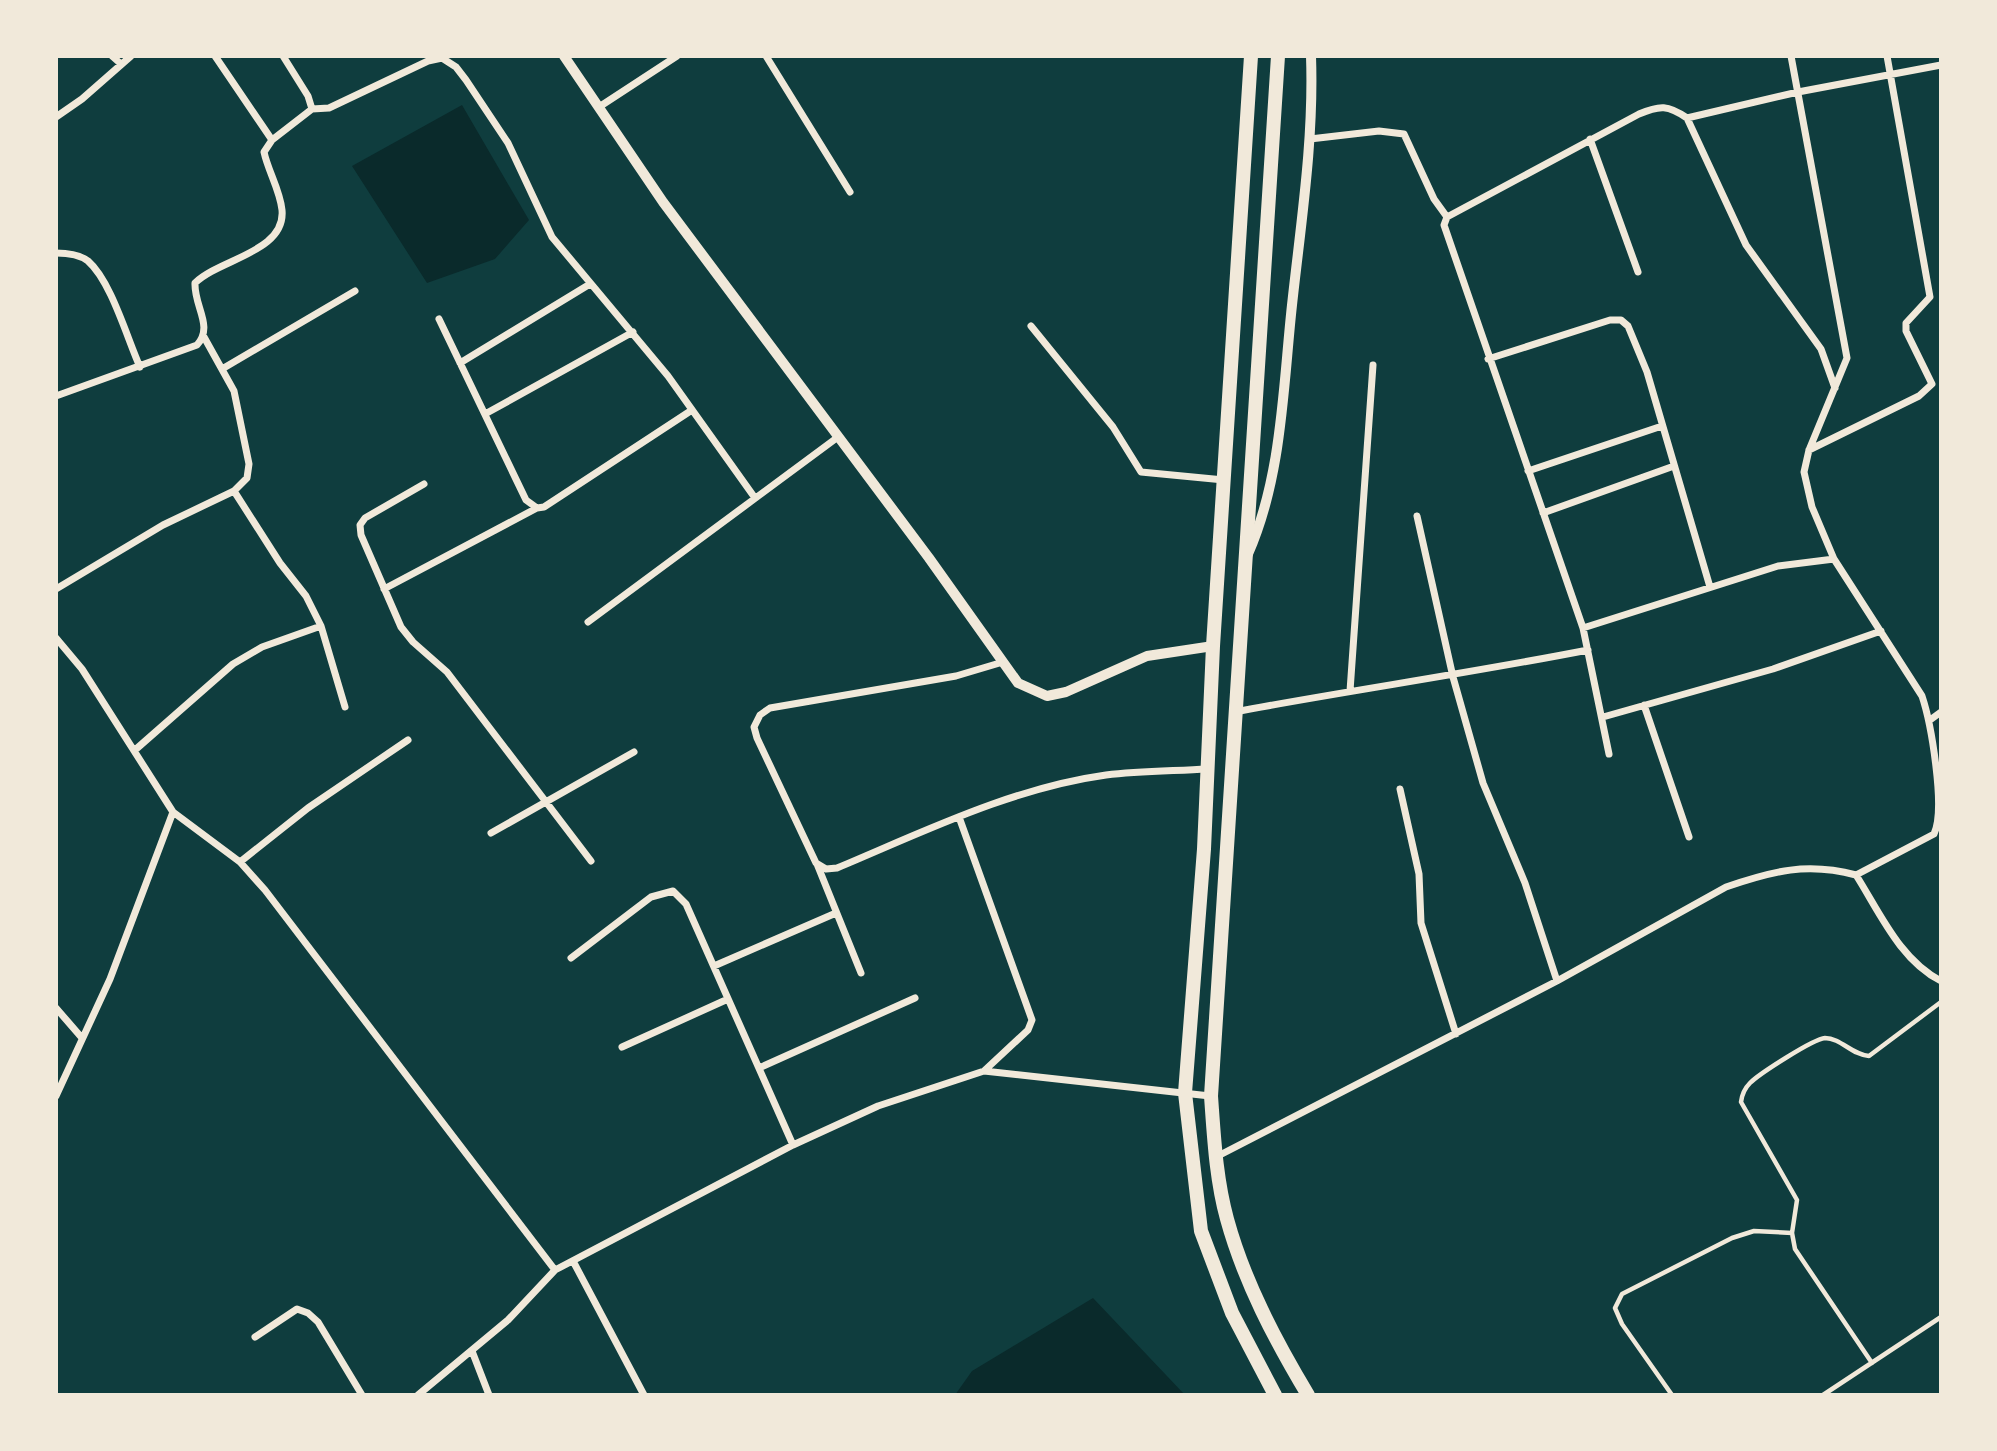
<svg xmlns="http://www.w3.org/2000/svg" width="1997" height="1451" font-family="'Exo 2',sans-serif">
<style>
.water{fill:#0a2a2b}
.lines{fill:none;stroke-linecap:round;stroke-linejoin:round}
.service{stroke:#f1e9da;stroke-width:4.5}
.minor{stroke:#f1e9da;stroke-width:7}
.tertiary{stroke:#f1e9da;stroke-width:10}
.trunk{stroke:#f1e9da;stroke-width:14}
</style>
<rect width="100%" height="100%" fill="#0f3d3e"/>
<path class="water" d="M 462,105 L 529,220 L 495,259 L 427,283 L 352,166 Z
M 1093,1298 L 1185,1395 L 955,1395 L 972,1371 Z"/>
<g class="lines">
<path class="service" d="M 1872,1363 L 1795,1249 L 1792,1233 L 1797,1200 L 1741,1102 C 1742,1094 1744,1089 1750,1083 C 1759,1074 1813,1039 1825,1038 C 1841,1038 1852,1055 1869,1056 L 1941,1002
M 1672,1395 L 1622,1324 L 1615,1308 L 1622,1294 L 1732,1238 L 1754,1231 L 1792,1233
M 1823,1395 L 1941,1317"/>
<path class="minor" d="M 112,56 L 121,64
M 215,56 L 272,140
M 766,56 L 850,192
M 1791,56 L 1847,358 L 1809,450 L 1804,472 L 1812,507 L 1834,559 L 1922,696 C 1931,723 1946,809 1934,834 L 1856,875
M 599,107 L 677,56
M 312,109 L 329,108 L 428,61 L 442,58 L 456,67 L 466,80 L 508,143 L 552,237 L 668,376 L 755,498
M 56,117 L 82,99 L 131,56
M 1687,118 L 1798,92 L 1941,65
M 1310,139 L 1379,131 L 1404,134 L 1434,199 L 1447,217
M 1590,139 L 1638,272
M 56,253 C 67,253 79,254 88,261 C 111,281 127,338 140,367
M 439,319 L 526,500 L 537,508 L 544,507 L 692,410
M 1031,326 L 1113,427 L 1141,472 L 1224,480
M 1488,359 L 1610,320 L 1621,320 L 1628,326 L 1647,372 L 1710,587
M 460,363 L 590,284
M 222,369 L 355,291
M 56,396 L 197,345 C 214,326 194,307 195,283 C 219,259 286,252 282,210 C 280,190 268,171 264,152 L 272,140 L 312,109 L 308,96 L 283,56
M 485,414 L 633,332
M 1809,450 L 1919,396 L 1932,384 L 1906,331 L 1906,323 L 1930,297 L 1887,56
M 1528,471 L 1662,426
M 424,484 L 365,518 L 360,525 L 361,535 L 401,627 L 413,642 L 447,672 L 591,861
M 234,491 L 280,563 L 306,596 L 321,626 L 345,707
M 1543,513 L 1674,466
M 1417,516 L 1453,677 L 1483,783 L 1525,883 L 1557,981
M 56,589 L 163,525 L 234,491 L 247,478 L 249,464 L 234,391 L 204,337
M 384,589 L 537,508
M 588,622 L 838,437
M 1583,628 L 1778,566 L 1834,559
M 56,638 L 82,669 L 173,812 L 110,979 L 56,1096
M 1003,662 L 956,676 L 770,708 L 760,715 L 754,727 L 757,738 L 816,863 L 826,869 L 837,868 C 923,832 1012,788 1106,775 C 1139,771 1174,771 1207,769
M 1350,691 L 1373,365
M 1644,705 L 1689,837
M 1234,712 C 1352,690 1471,673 1588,650
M 1603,717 L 1773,669 L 1881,631
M 1930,720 L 1941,712
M 135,750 L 233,664 L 262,647 L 321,626
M 1609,754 L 1583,628 L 1444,225 L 1447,217 L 1639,114 C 1660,105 1668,105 1687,118 L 1746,245 L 1821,349 L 1835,388
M 1400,789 L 1419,874 L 1421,923 L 1456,1034
M 173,812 L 240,862 L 265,890 L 555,1270 L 793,1145 L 878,1106 L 984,1071 L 1210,1096
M 959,817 L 1032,1020 L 1028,1030 L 984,1071
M 491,833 L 634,752
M 240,862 L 308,808 L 408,740
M 817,864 L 861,973
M 571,958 L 651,897 L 673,891 L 686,904 L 793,1145
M 714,966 L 836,913
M 56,1008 L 82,1038
M 622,1047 L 728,999
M 759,1068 L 915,998
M 1216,1157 L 1557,981 L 1726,887 C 1773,871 1807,862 1856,875 C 1880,913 1900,960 1941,981
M 573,1261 L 644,1395
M 255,1337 L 297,1309 L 308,1313 L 318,1322 L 362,1395
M 472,1351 L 489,1395
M 418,1395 L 508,1320 L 555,1270"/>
<path class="tertiary" d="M 564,56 L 663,202 L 929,558 L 1018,683 L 1047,696 L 1066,692 L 1147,656 L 1213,646
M 1248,554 C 1282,477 1283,388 1292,305 C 1301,222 1314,140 1311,56"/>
<path class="trunk" d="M 1251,56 L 1213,646 L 1204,849 L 1185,1093 L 1201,1231 L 1232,1313 L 1275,1395
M 1278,56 L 1211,1096 C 1214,1137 1216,1179 1227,1219 C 1244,1281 1275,1340 1308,1395"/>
</g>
<rect width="1997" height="1451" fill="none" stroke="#f1e9da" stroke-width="116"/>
</svg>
